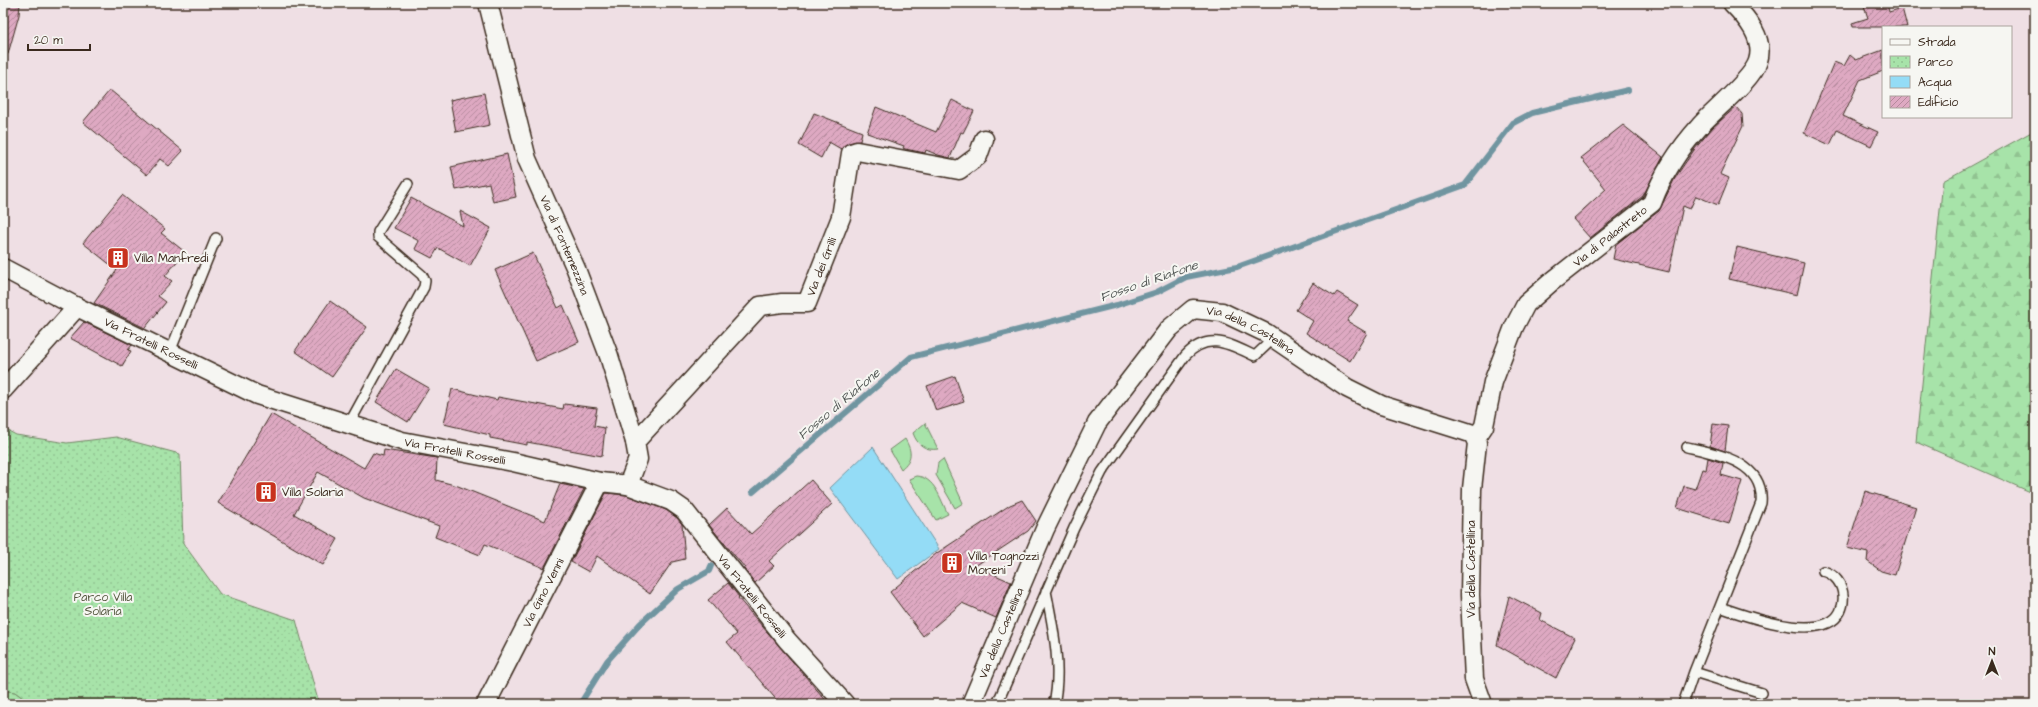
<svg xmlns="http://www.w3.org/2000/svg" width="2038" height="707" font-family="'Architects Daughter',sans-serif">
<style>
.green{fill:#a7e3a9;stroke:#718664}
.forest{fill:url(#forest-firs);stroke:#718664}
.park{fill:url(#park-dots);stroke:#718664}
.water{fill:#94dcf6;stroke:#7095a0}
.lines{fill:none;stroke-linecap:round;stroke-linejoin:round}
.stream{stroke:#7095a0;stroke-width:6}
.building{fill:url(#building-hatch);stroke:#3b2a1e}
.service-casing{stroke:#3b2a1e;stroke-width:12}
.minor-casing{stroke:#3b2a1e;stroke-width:21}
.service{stroke:#f6f6f2;stroke-width:9}
.minor{stroke:#f6f6f2;stroke-width:18}
.labels{text-anchor:middle;dominant-baseline:central;stroke-width:4;stroke-linejoin:round;paint-order:stroke}
.street-label{font-size:12px;fill:#3b2a1e;stroke:#f6f6f2}
.poi-label{font-size:12px;fill:#3b2a1e;stroke:#f6f6f2;text-anchor:start}
.park-label{font-size:12px;fill:#565841;stroke:#f6f6f2}
.water-label{font-size:13px;font-style:italic;fill:#515654;stroke:#f6f6f2}
</style>
<defs>
<pattern id="forest-firs" width="22" height="20" patternUnits="userSpaceOnUse"><rect width="22" height="20" fill="#a7e3a9"/><path d="M5 1l3.5 6h-7zM16 11l3.5 6h-7z" fill="#91c391"/></pattern>
<pattern id="park-dots" width="8" height="8" patternUnits="userSpaceOnUse"><rect width="8" height="8" fill="#a7e3a9"/><path d="M2 2h.1M6 6h.1" fill="none" stroke="#91c391" stroke-width="1.8" stroke-linecap="round"/></pattern>
<pattern id="building-hatch" width="6" height="6" patternUnits="userSpaceOnUse"><rect width="6" height="6" fill="#dea9c2"/><path d="M-1 1l2-2M0 6l6-6M5 7l2-2" fill="none" stroke="#b58a9d"/></pattern>
</defs>
<rect width="100%" height="100%" fill="#efdfe4"/>
<filter id="ink" filterUnits="userSpaceOnUse"><feTurbulence type="fractalNoise" baseFrequency=".025" numOctaves="2"/><feDisplacementMap in="SourceGraphic" scale="8" xChannelSelector="R" yChannelSelector="G"/><feConvolveMatrix kernelMatrix="1 2 1 2 8 2 1 2 1" color-interpolation-filters="sRGB"/></filter>
<g filter="url(#ink)">
<path class="green" d="M 925,423 L 938,449 C 926,451 917,445 913,433 Z
M 905,439 C 912,451 913,459 901,469 L 890,450 Z
M 943,459 L 963,503 L 955,508 L 936,475 L 938,463 Z
M 916,476 C 935,477 940,499 948,514 L 936,520 L 909,479 Z
M 3,690 L 15,692 L 31,704 L 3,704 Z"/>
<path class="forest" d="M 2035,130 L 2035,494 L 1916,442 L 1943,181 Z"/>
<path class="park" d="M 3,428 L 16,435 L 67,443 L 116,437 L 180,454 L 183,543 L 220,594 L 296,620 L 319,704 L 31,704 L 15,692 L 3,690 Z"/>
<path class="water" d="M 873,447 L 939,549 L 898,579 L 830,488 Z"/>
<g class="lines">
<path class="stream" d="M 753,492 L 911,357 L 1117,305 L 1157,292 L 1186,277 L 1237,267 L 1465,185 L 1513,123 L 1532,113 L 1628,90
M 580,704 L 607,661 L 640,624 L 678,589 L 709,571 L 711,566"/>
</g>
<path class="building" d="M 3,3 L 20,3 L 19,15 L 8,54 L 3,54 Z
M 1863,3 L 1887,3 L 1889,12 L 1902,8 L 1907,27 L 1853,27 L 1852,23 L 1868,18 Z
M 1883,50 L 1883,71 L 1860,80 L 1843,116 L 1878,132 L 1871,146 L 1837,130 L 1830,145 L 1804,133 L 1834,62 L 1844,66 L 1850,55 L 1856,60 Z
M 110,90 L 183,151 L 169,166 L 160,159 L 147,175 L 83,122 Z
M 484,93 L 490,125 L 456,132 L 450,100 Z
M 952,100 L 974,111 L 963,133 L 961,132 L 950,158 L 938,155 L 926,150 L 925,153 L 905,149 L 903,148 L 904,146 L 867,133 L 876,107 L 936,132 Z
M 1736,107 L 1742,114 L 1743,126 L 1720,174 L 1729,178 L 1718,205 L 1696,196 L 1690,209 L 1683,206 L 1669,272 L 1613,259 L 1616,244 L 1659,211 L 1675,178 L 1694,150 L 1713,127 Z
M 814,113 L 862,132 L 860,141 L 848,143 L 841,149 L 829,142 L 821,158 L 799,145 Z
M 1623,125 L 1663,157 L 1643,196 L 1590,238 L 1573,219 L 1606,189 L 1581,158 Z
M 507,154 L 516,197 L 493,202 L 489,183 L 456,190 L 451,167 Z
M 122,195 L 165,229 L 161,233 L 185,252 L 165,276 L 172,281 L 158,296 L 166,302 L 145,328 L 94,303 L 117,270 L 83,243 Z
M 411,198 L 463,226 L 460,211 L 491,228 L 470,266 L 438,248 L 432,258 L 415,249 L 419,241 L 394,228 Z
M 1737,247 L 1804,263 L 1797,295 L 1729,279 Z
M 533,253 L 558,308 L 563,305 L 579,342 L 536,361 L 495,270 Z
M 1313,283 L 1334,296 L 1337,292 L 1358,305 L 1347,321 L 1367,333 L 1350,361 L 1306,333 L 1313,321 L 1296,310 Z
M 330,301 L 367,327 L 332,377 L 295,351 Z
M 84,322 L 132,345 L 128,350 L 131,351 L 122,366 L 70,338 Z
M 396,369 L 429,388 L 408,422 L 376,402 Z
M 955,376 L 964,402 L 936,411 L 927,386 Z
M 452,389 L 497,400 L 498,397 L 563,409 L 564,404 L 597,408 L 594,426 L 605,428 L 602,456 L 527,442 L 527,445 L 490,438 L 490,435 L 444,424 Z
M 271,414 L 364,468 L 373,453 L 383,456 L 384,450 L 437,458 L 436,480 L 458,486 L 545,521 L 560,484 L 584,489 L 544,568 L 485,544 L 480,555 L 435,537 L 439,526 L 364,498 L 318,472 L 294,514 L 338,539 L 323,565 L 218,503 Z
M 1713,424 L 1728,426 L 1725,451 L 1710,446 Z
M 1708,458 L 1723,463 L 1721,475 L 1742,481 L 1729,524 L 1677,508 L 1684,486 L 1695,489 L 1702,469 L 1706,470 Z
M 811,480 L 832,504 L 769,561 L 774,566 L 755,583 L 744,569 L 745,568 L 709,525 L 727,508 L 751,534 Z
M 1865,491 L 1916,507 L 1895,575 L 1881,571 L 1867,561 L 1868,553 L 1847,548 Z
M 606,493 L 626,495 L 666,510 L 677,518 L 682,524 L 685,559 L 672,562 L 650,594 L 597,556 L 589,572 L 571,562 Z
M 1022,500 L 1036,521 L 1028,531 L 975,566 L 1011,582 L 996,618 L 962,603 L 923,636 L 890,592 L 937,553 L 1010,505 Z
M 728,583 L 739,597 L 738,598 L 829,704 L 780,704 L 727,642 L 737,634 L 708,600 Z
M 1509,596 L 1542,613 L 1540,620 L 1575,638 L 1556,678 L 1497,645 Z"/>
<g class="lines">
<g class="service-casing">
<path id="service" d="M 170,352 L 216,238
M 349,424 L 424,287 L 425,281 L 422,275 L 378,237 L 378,232 L 408,184
M 1046,591 C 1053,627 1062,668 1054,704
M 1720,607 C 1745,616 1802,635 1828,623 C 1850,614 1848,577 1823,571
M 1694,672 L 1762,693
M 997,704 L 1074,528 L 1102,472 L 1185,356 C 1208,331 1229,344 1255,356 L 1274,338
M 1683,704 L 1694,672 L 1761,503 C 1765,462 1718,454 1687,447"/>
</g>
<g class="minor-casing">
<g id="minor">
<path id="s1" d="M 488,3 L 527,159 L 576,269 L 609,356 L 635,442 L 638,459 L 628,485"/>
<path id="s2" d="M 3,268 L 77,307 L 257,395 L 402,441 L 513,462 L 600,482 L 628,485 L 671,501 L 684,510 L 787,640 L 845,704"/>
<path d="M 3,390 L 77,307"/>
<path id="s3" d="M 1476,438 L 1484,426 L 1493,382 L 1514,327 L 1526,304 L 1550,283 L 1652,203 C 1662,176 1680,148 1700,126 C 1713,111 1753,79 1758,61 C 1765,39 1747,18 1732,3"/>
<path id="s4" d="M 635,442 L 760,306 L 782,303 L 807,303 L 841,217 L 851,153 L 857,151 L 959,170 L 978,156 L 984,139"/>
<path id="s5" d="M 486,704 L 600,482"/>
<path id="s6" d="M 971,704 L 1045,529 L 1097,423 L 1169,329 L 1193,309 L 1222,312 L 1266,333 L 1347,388 L 1381,405 L 1464,431 L 1473,434 L 1477,443 L 1472,489 L 1470,595 L 1474,679 L 1483,704"/>
</g>
</g>
<use href="#service" class="service"/>
<use href="#minor" class="minor"/>
</g>
</g>
<defs>
<g id="building-square" transform="scale(1.15)"><rect x="-9" y="-9" width="18" height="18" rx="4" fill="#c8321e" stroke="#f6f6f2"/><path d="M-4-6H4V6H1V3H-1V6H-4ZM-2.5-4.3h1.7v1.8h-1.7ZM.8-4.3h1.7v1.8H.8ZM-2.5-1h1.7V.8h-1.7ZM.8-1h1.7V.8H.8Z" fill="#fff"/></g>
</defs>
<g fill-rule="evenodd">
<use href="#building-square" x="118" y="258"/>
<use href="#building-square" x="266" y="492"/>
<use href="#building-square" x="952" y="563"/>
</g>
<g class="labels">
<g class="street-label">
<text stroke="none"><textPath href="#s3" startOffset="252">Via di Palastreto</textPath></text>
<text stroke="none"><textPath href="#s1" startOffset="255">Via di Fontemezzina</textPath></text>
<text stroke="none"><textPath href="#s4" startOffset="271">Via dei Grilli</textPath></text>
<text stroke="none"><textPath href="#s6" startOffset="520">Via della Castellina</textPath></text>
<text stroke="none"><textPath href="#s2" startOffset="166">Via Fratelli Rosselli</textPath></text>
<text stroke="none"><textPath href="#s2" startOffset="490">Via Fratelli Rosselli</textPath></text>
<text transform="translate(1471 569) rotate(-90)">Via della Castellina</text>
<text stroke="none"><textPath href="#s5" startOffset="125">Via Gino Venni</textPath></text>
<text stroke="none"><textPath href="#s2" startOffset="838">Via Fratelli Rosselli</textPath></text>
<text stroke="none"><textPath href="#s6" startOffset="77">Via della Castellina</textPath></text>
</g>
<g class="poi-label">
<text x="134" y="258">Villa Manfredi</text>
<text x="282" y="492">Villa Solaria</text>
<text x="968" y="556">Villa Tognozzi<tspan x="968" dy="14">Moreni</tspan></text>
</g>
<g class="park-label">
<text x="103" y="597">Parco Villa<tspan x="103" dy="14">Solaria</tspan></text>
</g>
<g class="water-label">
<text transform="translate(1149 281) rotate(-19)">Fosso di Riafone</text>
<text transform="translate(839 404) rotate(-40)">Fosso di Riafone</text>
</g>
</g>
<rect width="2038" height="707" fill="none" stroke="#f6f6f2" stroke-width="16"/>
<rect x="8" y="8" width="2022" height="691" fill="none" stroke="#3b2a1e" stroke-width="1.5" filter="url(#ink)"/>
<rect x="1882" y="26" width="130" height="92" fill="#f6f6f2" stroke="#aba49d"/>
<rect x="1890" y="39" width="20" height="6" fill="#f6f6f2" stroke="#aba49d"/>
<text x="1918" y="46" font-size="12" fill="#3b2a1e">Strada</text>
<rect x="1890" y="56" width="20" height="12" fill="url(#park-dots)" stroke="#aba49d"/>
<text x="1918" y="66" font-size="12" fill="#3b2a1e">Parco</text>
<rect x="1890" y="76" width="20" height="12" fill="#94dcf6" stroke="#aba49d"/>
<text x="1918" y="86" font-size="12" fill="#3b2a1e">Acqua</text>
<rect x="1890" y="96" width="20" height="12" fill="url(#building-hatch)" stroke="#aba49d"/>
<text x="1918" y="106" font-size="12" fill="#3b2a1e">Edificio</text>
<g transform="translate(1992 661)" stroke="#f6f6f2" stroke-width="3" paint-order="stroke">
<path d="M0-3L7 15L0 10L-7 15Z" fill="#3b2a1e"/>
<text y="-6" font-size="11" font-weight="bold" text-anchor="middle" fill="#3b2a1e">N</text>
</g>
<path d="M28 44v6h62v-6" fill="none" stroke="#3b2a1e" stroke-width="2"/>
<text x="34" y="44" font-size="12" fill="#3b2a1e" stroke="#f6f6f2" stroke-width="3" paint-order="stroke">20 m</text>
</svg>
